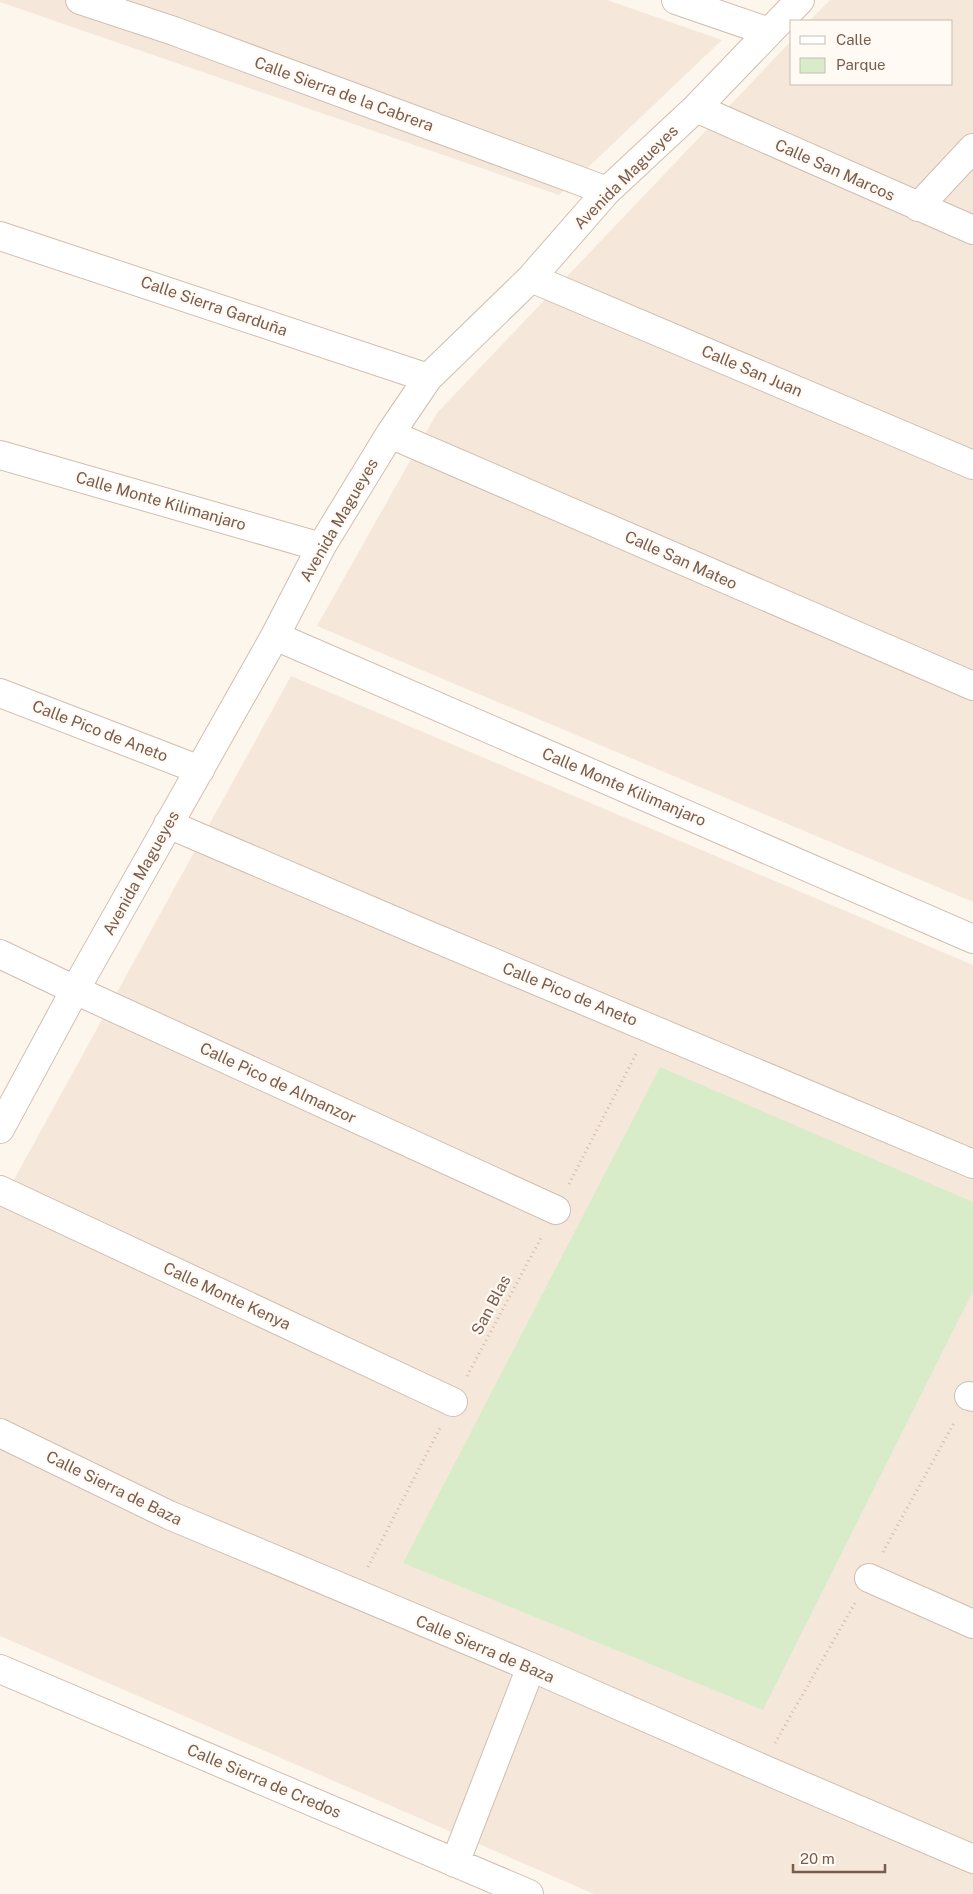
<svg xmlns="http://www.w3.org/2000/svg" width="973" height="1894" font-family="'Public Sans',sans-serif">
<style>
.residential{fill:#f5e8da}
.green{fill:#d8ecc9}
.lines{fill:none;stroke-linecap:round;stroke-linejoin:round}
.minor-casing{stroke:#d1beb0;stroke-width:30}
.path{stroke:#d9b8a5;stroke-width:3;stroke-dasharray:1 4;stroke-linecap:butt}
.minor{stroke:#fff;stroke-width:28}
.labels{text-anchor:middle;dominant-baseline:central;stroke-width:4.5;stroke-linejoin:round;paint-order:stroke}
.street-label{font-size:16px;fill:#7a5c4d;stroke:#fffaf3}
</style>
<rect width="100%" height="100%" fill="#fdf6ec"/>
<path class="residential" d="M 0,0 L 607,0 L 722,40 L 559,195 L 0,2 Z
M 830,0 L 973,0 L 973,902 L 317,626 L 437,413 L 792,40 L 792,84 L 952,84 L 952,21 L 809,21 Z
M 291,676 L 973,965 L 973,1894 L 594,1894 L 0,1636 L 0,1205 Z"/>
<path class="green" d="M 660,1067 L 973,1202 L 973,1291 L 763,1710 L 403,1563 Z"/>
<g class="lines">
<g class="minor-casing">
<path id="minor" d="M 80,0 L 174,31 L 607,191
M 676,0 L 769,32
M 696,108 L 973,230
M 918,207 L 973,148
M 0,236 L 428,378
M 531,278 L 973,465
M 390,434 L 973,686
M 0,455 L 321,547
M 275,636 L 973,939
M 0,693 L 200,770
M 168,824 L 416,930 L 973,1164
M 0,954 L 75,990 L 556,1210
M 0,1129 L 75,990 L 275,636 L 321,547 L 390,434 L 428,378 L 531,278 L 607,191 L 696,108 L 800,0
M 0,1190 L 453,1402
M 969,1396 L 973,1397
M 0,1433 L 169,1515 L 531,1667 L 761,1768 L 973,1859
M 869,1578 L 973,1624
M 0,1669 L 529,1894
M 455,1863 L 531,1667"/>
</g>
<path class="path" d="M 569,1184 L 636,1054
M 467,1376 L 542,1236
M 883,1552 L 955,1421
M 368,1567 L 440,1428
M 775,1743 L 855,1603"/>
<use href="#minor" class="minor"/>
</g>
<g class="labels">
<g class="street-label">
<text transform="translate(344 94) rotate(20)">Calle Sierra de la Cabrera</text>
<text transform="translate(835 170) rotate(24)">Calle San Marcos</text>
<text transform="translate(626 177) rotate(-45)">Avenida Magueyes</text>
<text transform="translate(214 306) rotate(19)">Calle Sierra Garduña</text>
<text transform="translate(752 371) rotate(23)">Calle San Juan</text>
<text transform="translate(161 501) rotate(16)">Calle Monte Kilimanjaro</text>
<text transform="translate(339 520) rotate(-60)">Avenida Magueyes</text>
<text transform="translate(681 560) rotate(24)">Calle San Mateo</text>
<text transform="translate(100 731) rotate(21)">Calle Pico de Aneto</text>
<text transform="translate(624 787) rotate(23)">Calle Monte Kilimanjaro</text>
<text transform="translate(141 873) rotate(-61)">Avenida Magueyes</text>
<text transform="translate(570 994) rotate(22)">Calle Pico de Aneto</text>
<text transform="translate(278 1083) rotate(25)">Calle Pico de Almanzor</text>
<text transform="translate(227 1296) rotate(25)">Calle Monte Kenya</text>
<text transform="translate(491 1305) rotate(-62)">San Blas</text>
<text transform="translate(114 1488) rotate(26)">Calle Sierra de Baza</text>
<text transform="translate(485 1649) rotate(23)">Calle Sierra de Baza</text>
<text transform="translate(264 1781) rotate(23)">Calle Sierra de Credos</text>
</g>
</g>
<rect x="790" y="20" width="162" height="65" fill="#fffaf3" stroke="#cabbb1"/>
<rect x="800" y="36" width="25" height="8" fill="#ffffff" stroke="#cabbb1"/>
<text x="836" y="45" font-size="15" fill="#7a5c4d">Calle</text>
<rect x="800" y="58" width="25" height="15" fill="#d8ecc9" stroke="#cabbb1"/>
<text x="836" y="70" font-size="15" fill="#7a5c4d">Parque</text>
<path d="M793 1864v8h92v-8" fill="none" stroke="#7a5c4d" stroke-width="2.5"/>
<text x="800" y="1864" font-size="15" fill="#7a5c4d" stroke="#fffaf3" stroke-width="4" paint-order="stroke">20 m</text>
</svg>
